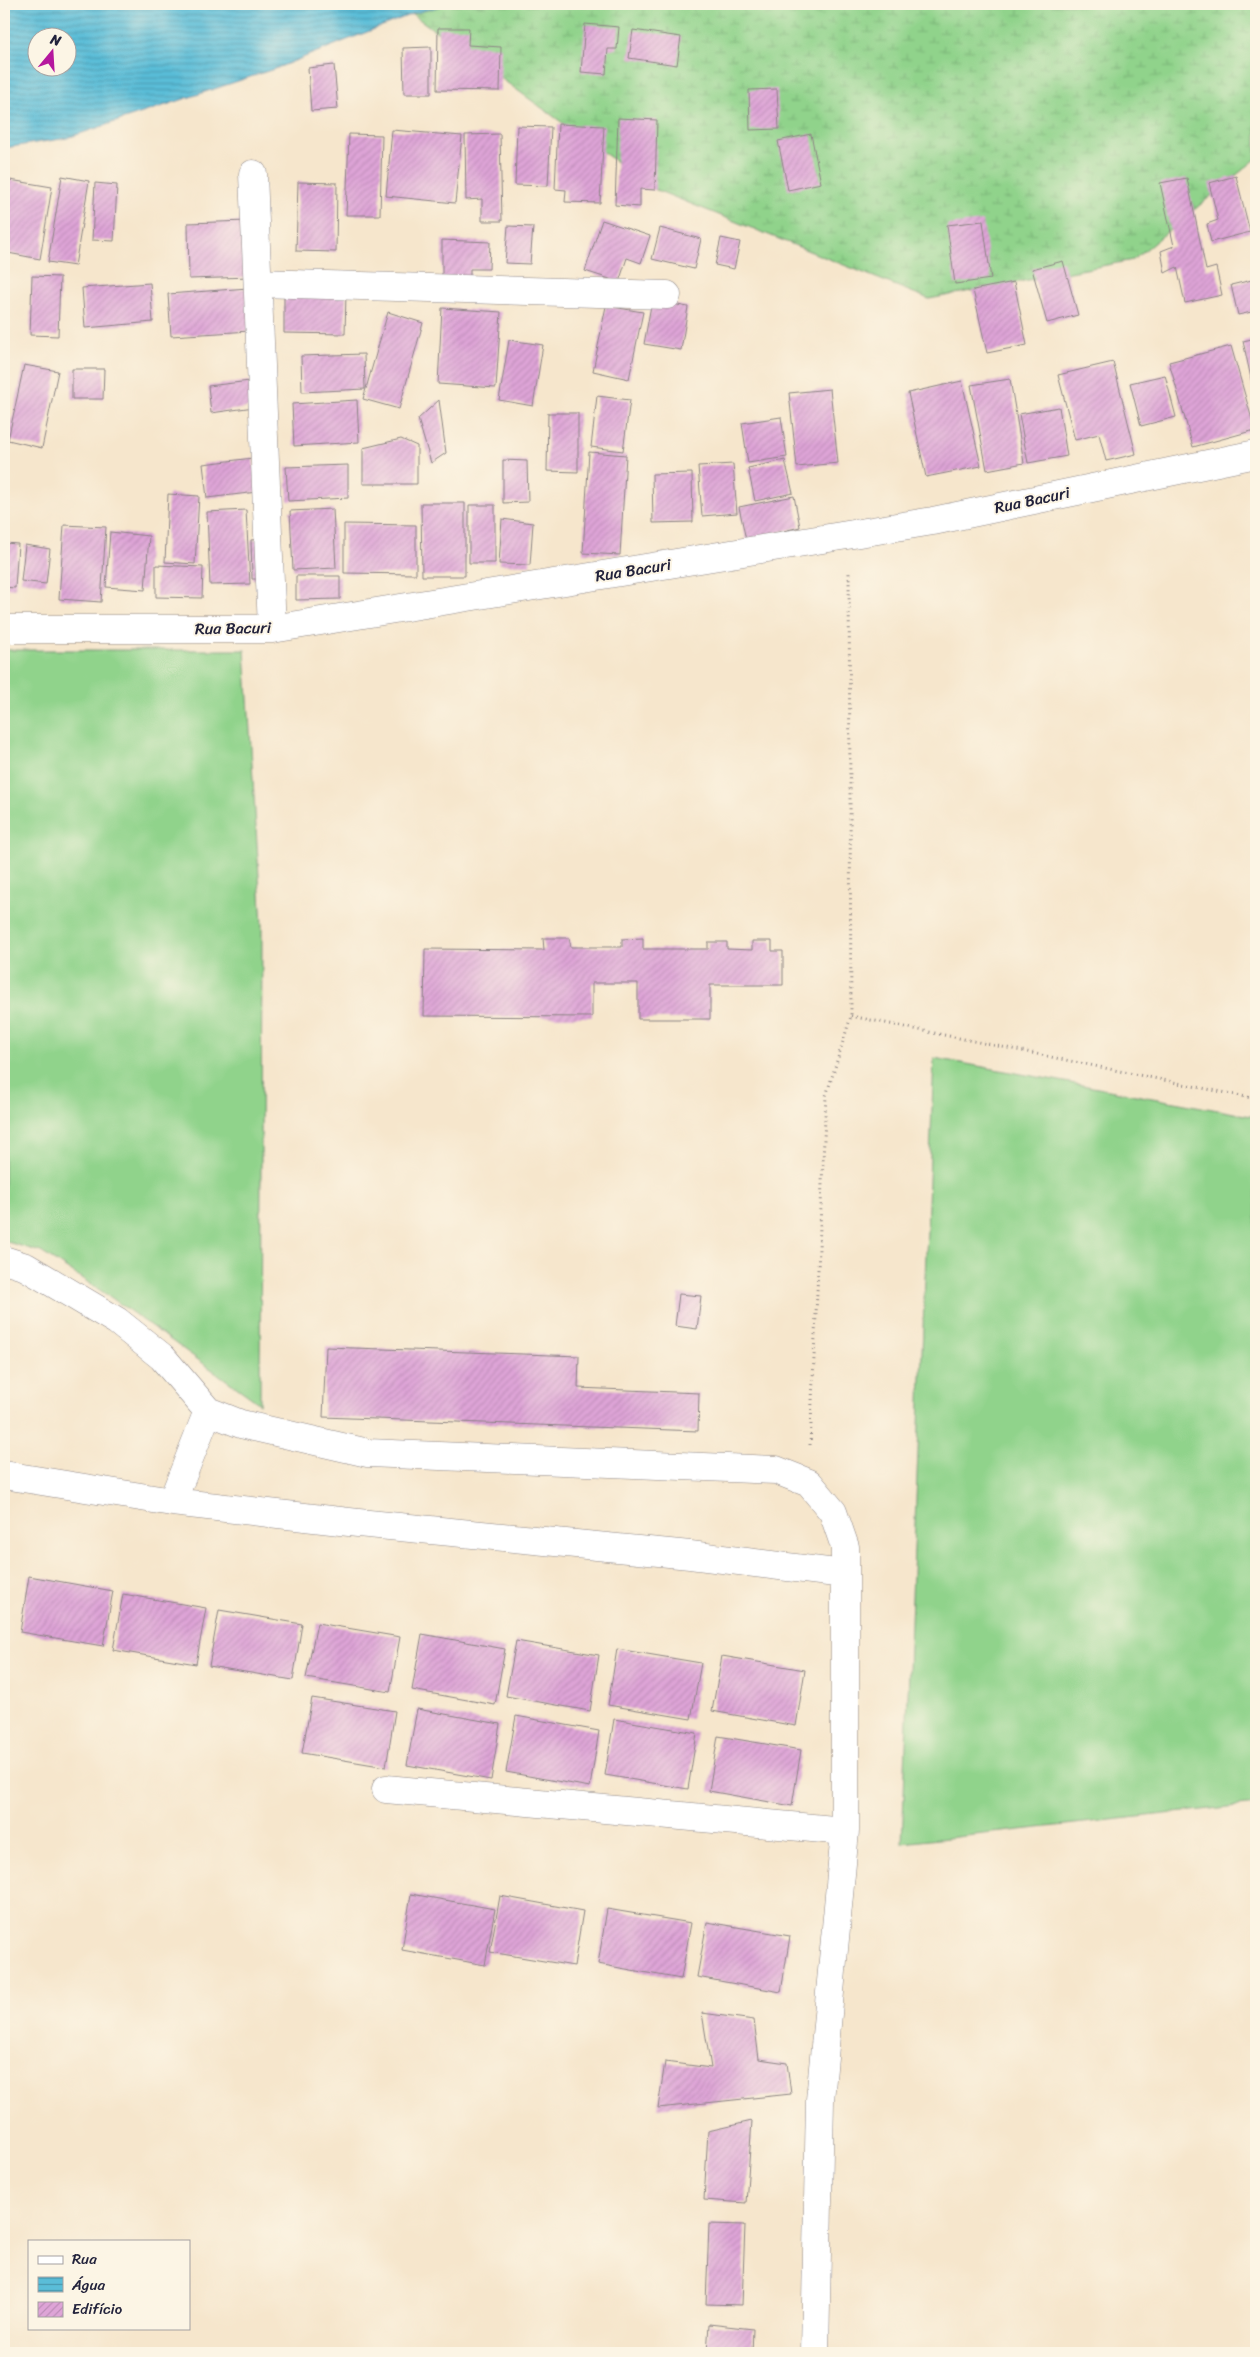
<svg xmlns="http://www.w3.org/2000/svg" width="1260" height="2357" font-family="Sriracha,sans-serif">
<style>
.grass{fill:#90d38b;stroke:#597a63}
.wetland{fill:url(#wetland-marsh);stroke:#597a63}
.water{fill:url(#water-rules);stroke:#3e708a;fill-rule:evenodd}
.building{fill:url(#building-hatch)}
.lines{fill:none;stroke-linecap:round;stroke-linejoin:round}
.street-casing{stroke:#8c8484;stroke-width:29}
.path{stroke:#8c8484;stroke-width:3;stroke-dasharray:1 4;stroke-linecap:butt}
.street{stroke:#fff;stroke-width:28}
.labels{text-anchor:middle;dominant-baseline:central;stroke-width:4;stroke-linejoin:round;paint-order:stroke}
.street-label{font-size:16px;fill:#22223b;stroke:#fcf5e5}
</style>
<defs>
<pattern id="wetland-marsh" width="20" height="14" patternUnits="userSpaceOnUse" patternTransform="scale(1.25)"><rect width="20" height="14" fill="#90d38b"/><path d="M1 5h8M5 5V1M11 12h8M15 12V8" fill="none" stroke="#7cb579"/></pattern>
<pattern id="water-rules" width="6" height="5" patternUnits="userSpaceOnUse" patternTransform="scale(1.25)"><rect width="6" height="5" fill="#5abdd8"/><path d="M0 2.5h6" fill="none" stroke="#4a99b0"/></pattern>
<pattern id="building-hatch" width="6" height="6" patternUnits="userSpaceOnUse" patternTransform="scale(1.25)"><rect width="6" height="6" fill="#dea4d7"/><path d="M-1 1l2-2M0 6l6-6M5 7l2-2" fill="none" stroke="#be8db9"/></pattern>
</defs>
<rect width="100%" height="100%" fill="#fcf5e5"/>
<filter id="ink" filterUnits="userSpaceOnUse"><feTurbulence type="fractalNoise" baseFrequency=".02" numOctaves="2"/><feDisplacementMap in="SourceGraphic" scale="10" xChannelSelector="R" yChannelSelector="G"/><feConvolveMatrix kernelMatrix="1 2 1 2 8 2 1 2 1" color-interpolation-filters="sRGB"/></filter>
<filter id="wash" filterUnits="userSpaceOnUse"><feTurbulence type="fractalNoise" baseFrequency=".0096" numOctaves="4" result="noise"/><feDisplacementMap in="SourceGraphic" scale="20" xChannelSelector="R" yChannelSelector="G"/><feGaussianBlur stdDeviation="1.12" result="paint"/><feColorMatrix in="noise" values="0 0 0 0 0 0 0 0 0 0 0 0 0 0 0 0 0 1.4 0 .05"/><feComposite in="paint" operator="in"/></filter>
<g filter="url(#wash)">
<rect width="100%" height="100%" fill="#f6e6cc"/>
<path class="grass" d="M 4,650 L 245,650 L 262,925 L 260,1404 L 109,1296 L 41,1252 L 4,1241 Z
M 934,1058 L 1256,1117 L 1256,1804 L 902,1843 Z"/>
<path class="wetland" d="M 448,4 L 1256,4 L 1256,159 L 1133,260 L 929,299 L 654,189 L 412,14 Z"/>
<path class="water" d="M 4,4 L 448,4 L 412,14 L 277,68 L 67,138 L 4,148 ZM 38,38 L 68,38 L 68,68 L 38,68 Z"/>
<g id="blocks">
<path class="building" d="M 585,24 L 619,27 L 617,49 L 608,49 L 606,74 L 581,72 Z
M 438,28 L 469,28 L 468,45 L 501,47 L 500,91 L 437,90 Z
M 633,30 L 681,37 L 677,65 L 629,58 Z
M 431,47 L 431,94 L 404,94 L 403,48 Z
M 334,65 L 338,109 L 311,111 L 308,68 Z
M 777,89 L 779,129 L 750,130 L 749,90 Z
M 618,118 L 657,120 L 655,190 L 640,189 L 640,207 L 615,205 Z
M 558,124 L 604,126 L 600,203 L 565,202 L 566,190 L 555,189 Z
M 517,126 L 551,127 L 548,186 L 515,185 Z
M 392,130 L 462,136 L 455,203 L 386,196 Z
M 349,134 L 382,135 L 380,215 L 346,215 Z
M 500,134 L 502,221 L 482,221 L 482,199 L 466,200 L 465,135 Z
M 811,134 L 821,183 L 788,190 L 778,141 Z
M 62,176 L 89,181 L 75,266 L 48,262 Z
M 1236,176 L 1250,232 L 1211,242 L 1207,224 L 1218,220 L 1209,183 Z
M 1187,178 L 1206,270 L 1216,267 L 1222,295 L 1185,303 L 1177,267 L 1165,273 L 1161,251 L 1174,246 L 1160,183 Z
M 4,179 L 52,187 L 40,259 L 8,253 L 10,237 L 4,236 Z
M 298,182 L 337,183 L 336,252 L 296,251 Z
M 95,183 L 117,185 L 114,241 L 92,240 Z
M 602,220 L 650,236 L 641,263 L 627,258 L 619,282 L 585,271 Z
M 248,221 L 250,277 L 189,279 L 188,223 Z
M 983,221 L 991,279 L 955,284 L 947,225 Z
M 508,226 L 533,227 L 530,264 L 505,263 Z
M 660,228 L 701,239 L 694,269 L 652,259 Z
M 721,238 L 740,242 L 734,269 L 715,265 Z
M 442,240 L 490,242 L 489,269 L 470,269 L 470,282 L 442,281 Z
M 1063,261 L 1078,315 L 1047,323 L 1032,269 Z
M 32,276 L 60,277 L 58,336 L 30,335 Z
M 1256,279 L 1256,311 L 1238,315 L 1231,285 Z
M 1014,282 L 1027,345 L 987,353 L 973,290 Z
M 150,283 L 153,322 L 85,328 L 82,288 Z
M 248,288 L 250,331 L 171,336 L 168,294 Z
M 284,292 L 346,293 L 345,334 L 284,333 Z
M 652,300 L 688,307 L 681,350 L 644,344 Z
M 606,306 L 643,312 L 629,379 L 593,371 Z
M 442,308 L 501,312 L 496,388 L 438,384 Z
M 388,312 L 423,323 L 399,409 L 363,399 Z
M 1256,338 L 1256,396 L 1255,397 L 1243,341 Z
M 509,340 L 543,345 L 533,406 L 499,400 Z
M 1231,346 L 1255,430 L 1193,447 L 1169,362 Z
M 364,354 L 365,389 L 302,392 L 301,356 Z
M 1113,362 L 1136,454 L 1106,461 L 1099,434 L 1075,440 L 1058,375 Z
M 24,365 L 58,371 L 42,448 L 8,440 Z
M 72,369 L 104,369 L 103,399 L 72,399 Z
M 1165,375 L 1176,417 L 1141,426 L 1130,383 Z
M 1010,379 L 1024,463 L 987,470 L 971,385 Z
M 250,381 L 254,407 L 211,413 L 208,386 Z
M 962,381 L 981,466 L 926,477 L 908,393 Z
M 830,389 L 838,463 L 797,467 L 789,393 Z
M 597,396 L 630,400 L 623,451 L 591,447 Z
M 357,400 L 359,442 L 294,446 L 292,404 Z
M 439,400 L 446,453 L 431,463 L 418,419 Z
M 1059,407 L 1067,456 L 1028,463 L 1019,414 Z
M 548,413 L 578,413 L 578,472 L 547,471 Z
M 781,417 L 787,457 L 748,463 L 742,423 Z
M 401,439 L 417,446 L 417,484 L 363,484 L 363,448 Z
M 589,452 L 626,455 L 620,555 L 583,553 Z
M 253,458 L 257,492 L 207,498 L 203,464 Z
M 503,460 L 527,461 L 528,502 L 503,503 Z
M 785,460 L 793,493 L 755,501 L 748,468 Z
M 733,464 L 737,513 L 702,516 L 698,466 Z
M 348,465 L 348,498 L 288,501 L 286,467 Z
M 692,473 L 693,522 L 653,523 L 652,474 Z
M 168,494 L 199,496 L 195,564 L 165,562 Z
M 794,496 L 800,527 L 746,540 L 739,507 Z
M 421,503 L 465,503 L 465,576 L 422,576 Z
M 469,505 L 495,505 L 495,563 L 469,563 Z
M 333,509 L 336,568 L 293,570 L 290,511 Z
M 246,510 L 250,584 L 210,585 L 207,512 Z
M 502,519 L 533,523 L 530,565 L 499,564 Z
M 344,524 L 416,525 L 416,574 L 344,573 Z
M 64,525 L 106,527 L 101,602 L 59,599 Z
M 110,532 L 149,536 L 145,590 L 106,587 Z
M 261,539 L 262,579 L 252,579 L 251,540 Z
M 4,543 L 18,544 L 15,588 L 4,587 Z
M 25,545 L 50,549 L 46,584 L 21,581 Z
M 156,565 L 203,567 L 202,598 L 156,597 Z
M 296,576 L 340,576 L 340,599 L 296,600 Z
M 543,938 L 569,938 L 571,947 L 622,947 L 622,939 L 643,938 L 643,949 L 708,949 L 708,942 L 727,942 L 727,949 L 752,950 L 752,941 L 772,941 L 772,951 L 783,951 L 783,985 L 710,985 L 710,1019 L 638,1019 L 638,983 L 592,983 L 592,1017 L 424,1016 L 425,949 L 544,950 Z
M 679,1294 L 701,1296 L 697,1329 L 675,1326 Z
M 326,1347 L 579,1356 L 578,1388 L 699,1393 L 698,1431 L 323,1417 Z
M 29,1576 L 113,1591 L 103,1646 L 20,1632 Z
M 123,1594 L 206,1608 L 196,1664 L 113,1650 Z
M 219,1610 L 302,1624 L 293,1680 L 209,1666 Z
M 317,1623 L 400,1637 L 390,1692 L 306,1678 Z
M 422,1634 L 505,1649 L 495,1705 L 412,1690 Z
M 516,1641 L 599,1655 L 590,1711 L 506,1696 Z
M 617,1649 L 701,1663 L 691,1719 L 608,1705 Z
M 722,1656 L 805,1670 L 796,1726 L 712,1711 Z
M 312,1698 L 395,1711 L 386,1767 L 302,1753 Z
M 417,1709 L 500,1724 L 491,1780 L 407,1765 Z
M 516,1716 L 599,1731 L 590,1787 L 506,1772 Z
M 614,1719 L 697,1733 L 688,1789 L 605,1775 Z
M 718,1736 L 801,1750 L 792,1806 L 709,1791 Z
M 411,1894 L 495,1909 L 485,1965 L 402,1950 Z
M 500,1896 L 583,1911 L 574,1966 L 490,1952 Z
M 607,1909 L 691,1923 L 681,1979 L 598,1964 Z
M 707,1922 L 790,1936 L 781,1992 L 697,1977 Z
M 702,2013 L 754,2020 L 759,2059 L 787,2063 L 791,2094 L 658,2108 L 665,2062 L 711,2068 Z
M 752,2121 L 746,2203 L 704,2200 L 708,2131 Z
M 709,2224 L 745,2225 L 742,2305 L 706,2304 Z
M 709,2324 L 753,2329 L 752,2353 L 707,2353 Z"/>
</g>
</g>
<g filter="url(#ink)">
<use href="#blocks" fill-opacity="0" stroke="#8c8484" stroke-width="1"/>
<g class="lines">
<g class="street-casing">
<path id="street" d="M 253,174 L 272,629
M 258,283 L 667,295
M 4,629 L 272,629 L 933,521 L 1256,454
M 4,1260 L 26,1267 L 117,1321 L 162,1357 L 208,1411 L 241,1424 L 368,1453 L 776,1470 L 809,1483 L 833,1512 L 845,1547 L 845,1831 L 820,2100 L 815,2353
M 4,1475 L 172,1502 L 358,1523 L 690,1555 L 844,1574
M 172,1502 L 208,1411
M 386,1789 L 845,1831"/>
</g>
<path class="path" d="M 851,1016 L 1256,1099
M 810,1445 L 826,1096 L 851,1016 L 849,570"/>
<use href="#street" class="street"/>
</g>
</g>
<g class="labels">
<g class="street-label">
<text transform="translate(1032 500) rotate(-12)">Rua Bacuri</text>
<text transform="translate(633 570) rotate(-9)">Rua Bacuri</text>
<text transform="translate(233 628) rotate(-1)">Rua Bacuri</text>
</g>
</g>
<rect width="1260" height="2357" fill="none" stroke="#fcf5e5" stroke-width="20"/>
<rect x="28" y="2240" width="162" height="90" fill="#fcf5e5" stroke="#a5a1a1"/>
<rect x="38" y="2256" width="25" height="8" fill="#ffffff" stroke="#a5a1a1"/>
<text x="72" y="2264" font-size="15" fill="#22223b">Rua</text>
<rect x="38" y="2277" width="25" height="15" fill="url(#water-rules)" stroke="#a5a1a1"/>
<text x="72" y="2290" font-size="15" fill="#22223b">Água</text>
<rect x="38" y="2302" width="25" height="15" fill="url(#building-hatch)" stroke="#a5a1a1"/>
<text x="72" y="2314" font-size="15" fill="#22223b">Edifício</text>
<g transform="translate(52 52) rotate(18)"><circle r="24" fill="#fcf5e5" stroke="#a5a1a1"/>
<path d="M0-4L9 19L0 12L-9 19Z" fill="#b5179e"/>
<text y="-8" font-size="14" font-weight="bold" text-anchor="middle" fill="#22223b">N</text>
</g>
</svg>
